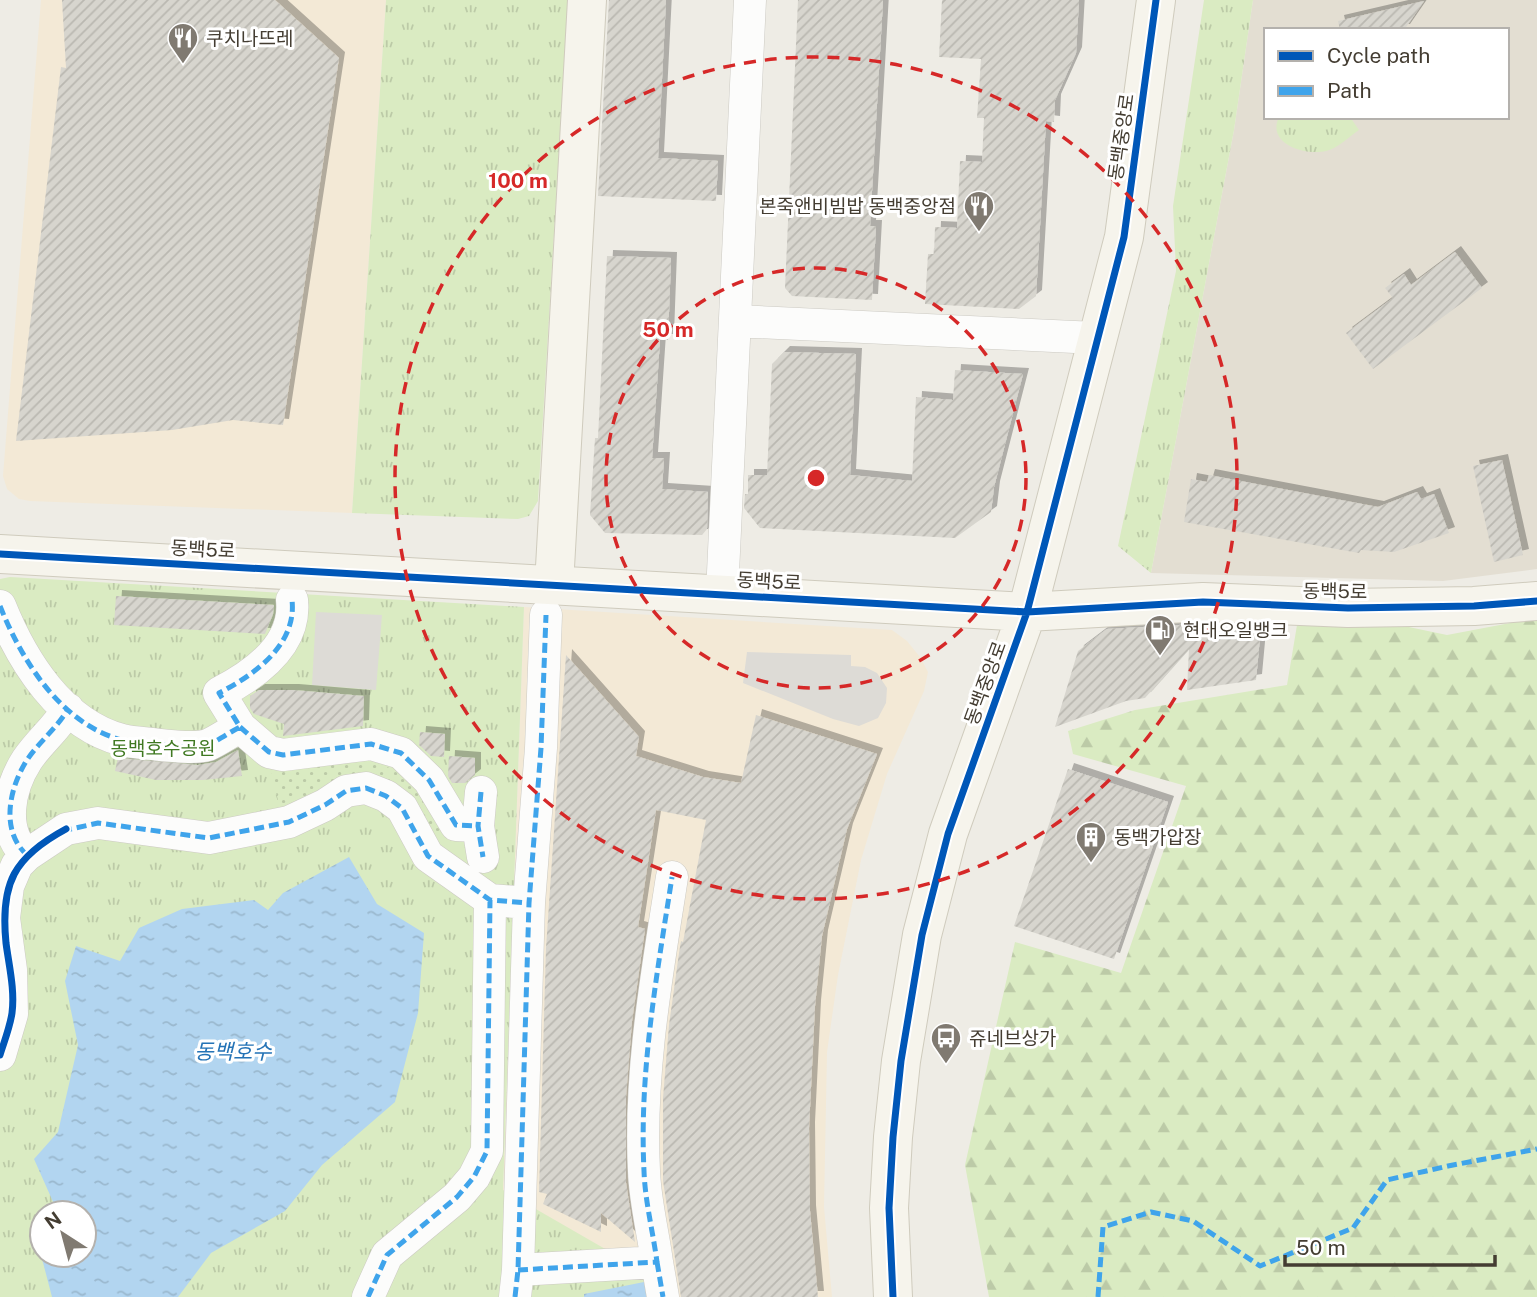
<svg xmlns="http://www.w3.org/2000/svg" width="1537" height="1297" font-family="'Public Sans','Noto Sans KR',sans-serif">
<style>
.residential{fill:#e3ded2;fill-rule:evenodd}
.commercial{fill:#f3e9d6}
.grass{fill:url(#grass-tufts);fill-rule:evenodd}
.forest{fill:url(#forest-firs)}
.garden{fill:url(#garden-dots)}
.parking{fill:#dddbd6}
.water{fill:url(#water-ripples)}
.building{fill:url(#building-hatch);filter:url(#shadow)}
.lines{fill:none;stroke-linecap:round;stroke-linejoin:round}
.street-casing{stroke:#cccac3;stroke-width:33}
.secondary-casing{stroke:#cfcbbd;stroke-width:40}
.street{stroke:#fcfcfb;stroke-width:32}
.secondary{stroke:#f6f4ec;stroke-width:38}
.quiet{stroke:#3fa4eb;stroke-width:5;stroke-dasharray:10 5;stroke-linecap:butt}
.cycleway-casing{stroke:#fff;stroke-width:11}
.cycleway{stroke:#0057b8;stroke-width:7}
.ring{fill:none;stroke:#d62828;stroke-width:3.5;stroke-dasharray:12 9}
.labels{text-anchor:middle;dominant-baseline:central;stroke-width:6;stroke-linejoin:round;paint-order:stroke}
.poi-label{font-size:19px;fill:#443d32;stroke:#fff;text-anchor:start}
.street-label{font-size:19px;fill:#443d32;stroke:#fff}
.park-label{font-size:19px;fill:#407922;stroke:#fff}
.water-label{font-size:21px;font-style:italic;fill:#2473b6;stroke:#fff}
.centre{fill:#d62828;stroke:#fff;stroke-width:3.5}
.ring-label{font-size:21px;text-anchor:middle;font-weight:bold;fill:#d62828;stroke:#fff;stroke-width:6;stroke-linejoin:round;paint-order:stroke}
</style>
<defs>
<pattern id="grass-tufts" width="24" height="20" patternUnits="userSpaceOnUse" patternTransform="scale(1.75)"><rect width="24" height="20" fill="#daebc2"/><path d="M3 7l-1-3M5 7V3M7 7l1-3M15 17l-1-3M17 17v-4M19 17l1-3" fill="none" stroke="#bccaa7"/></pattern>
<pattern id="forest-firs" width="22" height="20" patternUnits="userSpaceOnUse" patternTransform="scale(1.75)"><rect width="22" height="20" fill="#daebc2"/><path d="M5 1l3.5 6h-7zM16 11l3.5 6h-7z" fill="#bccaa7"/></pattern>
<pattern id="garden-dots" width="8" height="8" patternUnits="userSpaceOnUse" patternTransform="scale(1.75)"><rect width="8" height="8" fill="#daebc2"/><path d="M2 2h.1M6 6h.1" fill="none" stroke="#bccaa7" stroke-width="1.8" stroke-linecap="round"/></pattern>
<pattern id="water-ripples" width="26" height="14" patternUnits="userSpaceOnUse" patternTransform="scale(1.75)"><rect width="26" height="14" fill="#b2d5f0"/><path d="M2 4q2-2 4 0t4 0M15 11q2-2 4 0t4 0" fill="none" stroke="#9ab8ce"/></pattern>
<pattern id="building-hatch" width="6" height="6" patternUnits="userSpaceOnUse" patternTransform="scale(1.75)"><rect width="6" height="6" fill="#d7d5ce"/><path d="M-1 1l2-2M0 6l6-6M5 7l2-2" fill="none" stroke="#bab8b1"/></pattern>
<filter id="shadow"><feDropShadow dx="6" dy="-6" stdDeviation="0" flood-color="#0004"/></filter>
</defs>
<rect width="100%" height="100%" fill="#eeece5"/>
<path class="residential" d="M 1253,0 L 1537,0 L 1537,569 L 1443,581 L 1151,573 L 1234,130 ZM 1266,30 L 1507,30 L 1507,117 L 1266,117 Z"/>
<path class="commercial" d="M 41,0 L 386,0 L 352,513 L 30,501 L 19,499 L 7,489 L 3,476 Z
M 524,607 L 892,630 L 907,641 L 920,657 L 928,672 L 924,691 L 887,774 L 861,860 L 838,975 L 827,1052 L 824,1207 L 832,1297 L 669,1297 L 503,1190 Z"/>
<path class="grass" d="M 386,0 L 568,0 L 538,501 L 529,516 L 518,519 L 352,513 Z
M 1204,0 L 1253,0 L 1234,130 L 1151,573 L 1118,546 L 1176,271 L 1173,206 Z
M 1279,117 L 1350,117 L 1359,130 C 1350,136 1337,149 1326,151 C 1305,156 1266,144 1279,117 Z
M 10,577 L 524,607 L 503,1190 L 666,1284 L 669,1297 L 0,1297 L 0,579 ZM 42,1213 L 84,1213 L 84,1255 L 42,1255 Z"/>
<path class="forest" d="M 1537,618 L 1537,1297 L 989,1297 L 965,1165 L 1015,942 L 1121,973 L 1186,786 L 1073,754 L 1068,731 L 1135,710 L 1287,685 L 1297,625 L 1404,626 L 1447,635 Z"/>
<path class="garden" d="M 361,758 C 410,770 417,791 441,831 L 437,835 L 467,876 L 397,799 L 281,812 L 271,772 L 299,771 L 319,763 Z"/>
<path class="parking" d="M 316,612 L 382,615 L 376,690 L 312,685 Z
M 747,652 L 851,655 L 851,666 L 865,667 L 877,673 L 887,688 L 886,703 L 878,718 L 859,726 L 833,719 L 743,683 Z"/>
<path class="water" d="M 349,857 L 377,904 L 424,933 L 418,1013 L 395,1102 L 322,1165 L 285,1211 L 211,1253 L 178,1297 L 52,1297 L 34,1228 L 42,1218 L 42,1255 L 84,1255 L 84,1213 L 46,1213 L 54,1204 L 34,1159 L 58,1132 L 78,1045 L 65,981 L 76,946 L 120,961 L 139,928 L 182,909 L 254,900 L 268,910 L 283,893 Z
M 644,1282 L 647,1297 L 584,1297 L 584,1294 Z"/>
<path class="building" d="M 62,0 L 275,0 L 339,58 L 283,425 L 233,420 L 172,430 L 16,441 L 61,67 L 66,68 Z
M 609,0 L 666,0 L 658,158 L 718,161 L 716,201 L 598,196 Z
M 798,0 L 883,0 L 870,226 L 876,226 L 872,300 L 792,296 L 785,288 Z
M 942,0 L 1079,0 L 1076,53 L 1055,100 L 1054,122 L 1046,121 L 1036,296 L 1019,309 L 925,304 L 928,254 L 934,254 L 935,227 L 957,228 L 960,161 L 982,162 L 984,118 L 977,118 L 981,59 L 939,57 Z
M 1424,1 L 1404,30 L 1340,30 L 1338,21 Z
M 1455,252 L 1482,288 L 1373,369 L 1346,333 L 1393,298 L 1385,288 L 1404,274 L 1411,285 Z
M 607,256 L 671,258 L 668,340 L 660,340 L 652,458 L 664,458 L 662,489 L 708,492 L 707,529 L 702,535 L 605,533 L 590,515 L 595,438 L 598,438 Z
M 784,352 L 856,354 L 850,475 L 912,481 L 916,397 L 953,400 L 955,370 L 1023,374 L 994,487 L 991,512 L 955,538 L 760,528 L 744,508 L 745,494 L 748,494 L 748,475 L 767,475 L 772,364 Z
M 1502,460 L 1523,555 L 1494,562 L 1473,466 Z
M 1209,475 L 1378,507 L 1417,492 L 1421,499 L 1434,494 L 1449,533 L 1394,552 L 1361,550 L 1359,553 L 1184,522 L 1191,479 L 1207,482 Z
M 116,596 L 274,605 L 273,614 L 265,634 L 114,625 Z
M 1197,624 L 1261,626 L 1256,680 L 1187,690 L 1189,649 L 1145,698 L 1126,701 L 1055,727 L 1078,651 L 1107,629 Z
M 566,655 L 639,737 L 636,756 L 703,777 L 741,783 L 756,715 L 877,754 L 847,829 L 822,936 L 815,1006 L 809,1128 L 810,1211 L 818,1297 L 681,1297 L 663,1181 L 663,1098 L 669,1025 L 679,953 L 681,941 L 683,942 L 706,820 L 656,810 L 638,927 L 645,929 L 632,1021 L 626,1096 L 626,1183 L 635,1242 L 601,1213 L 601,1232 L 543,1204 L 547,1194 L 539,1192 L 546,948 Z
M 259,690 L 293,690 L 364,696 L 363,726 L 283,736 L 284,724 L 254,714 L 250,708 L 250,696 Z
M 420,732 L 445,734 L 444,757 L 431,756 L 419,745 Z
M 238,750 L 242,776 L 203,780 L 156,780 L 115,771 L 118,758 L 198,765 L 216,762 Z
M 449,756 L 475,758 L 475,775 L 465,783 L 452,783 L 448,776 Z
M 1068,769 L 1168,802 L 1114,959 L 1014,926 Z"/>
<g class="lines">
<g class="street-casing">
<path id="street" d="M 735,321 L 1096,338
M 722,594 L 750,0
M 0,606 C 22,661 61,724 122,740 C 134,743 148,743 160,745 C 173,746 195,749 208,745 C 219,740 230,732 240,727 L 219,693 C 254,675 297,645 292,600
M 240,727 L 269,752 L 283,755 L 371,744 L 401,753 L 429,780 L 456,825 L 478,826
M 481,792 L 478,826 L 483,857
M 27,855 C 0,831 9,788 27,760 C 39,742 57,728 68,709
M 0,1055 L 12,1014 L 11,970 L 4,918 L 8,886 L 17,865 L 27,855 L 66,829 L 98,823 L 209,838 L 289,822 L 325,805 L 346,791 L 366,788 L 386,796 L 402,808 L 428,856 L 490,900 L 529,903
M 657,1262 L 663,1297
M 518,1270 L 657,1262 C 653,1232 645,1201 644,1171 C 639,1072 657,974 672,877
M 368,1297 L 387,1255 L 457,1197 L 474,1177 L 487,1151 L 490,900
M 515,1297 L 518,1270 L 529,903 L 541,748 L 546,615"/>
</g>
<g class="secondary-casing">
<path id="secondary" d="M 0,554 L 1027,612 L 1203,602 L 1348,608 L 1474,606 L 1537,601
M 554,585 L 587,0
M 893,1297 L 889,1208 L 893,1137 L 901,1061 L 922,935 L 948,834 L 1027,612 L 1124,237 L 1156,0"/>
</g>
<use href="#street" class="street"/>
<use href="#secondary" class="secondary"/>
<path class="quiet" d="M 0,606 C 22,661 61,724 122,740 C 134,743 148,743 160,745 C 173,746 195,749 208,745 C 219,740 230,732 240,727 L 219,693 C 254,675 297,645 292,600
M 240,727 L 269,752 L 283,755 L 371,744 L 401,753 L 429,780 L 456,825 L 478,826
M 481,792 L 478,826 L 483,857
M 62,831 L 98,823 L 209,838 L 289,822 L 325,805 L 346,791 L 366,788 L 386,796 L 402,808 L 428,856 L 490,900 L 529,903
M 27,855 C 0,831 9,788 27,760 C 39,742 57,728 68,709
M 657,1262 L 663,1297
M 518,1270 L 657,1262 C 653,1232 645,1201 644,1171 C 639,1072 657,974 672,877
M 368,1297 L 387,1255 L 457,1197 L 474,1177 L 487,1151 L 490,900
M 515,1297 L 518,1270 L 529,903 L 541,748 L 546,615
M 1098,1297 L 1103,1227 L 1151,1212 L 1193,1221 L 1260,1266 L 1353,1228 L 1387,1180 L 1448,1166 L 1537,1149"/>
<g class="cycleway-casing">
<path id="cycleway" d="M 0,554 L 1027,612 L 1203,602 L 1348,608 L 1474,606 L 1537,601
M 0,1055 C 4,1042 10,1027 12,1013 C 15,990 9,966 6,943 C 0,883 14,857 66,829
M 893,1297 L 889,1208 L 893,1137 L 901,1061 L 922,935 L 948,834 L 1027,612 L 1124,237 L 1156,0"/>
</g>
<use href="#cycleway" class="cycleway"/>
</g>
<g class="ring">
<circle cx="816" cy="478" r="210"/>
<circle cx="816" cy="478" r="421"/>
</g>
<defs>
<g id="restaurant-pin" transform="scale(1.575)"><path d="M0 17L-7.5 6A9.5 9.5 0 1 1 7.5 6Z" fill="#807a71" stroke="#fff"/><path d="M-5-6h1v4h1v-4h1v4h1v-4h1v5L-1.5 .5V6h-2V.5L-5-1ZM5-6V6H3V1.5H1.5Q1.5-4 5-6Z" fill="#fff"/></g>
<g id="fuel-pin" transform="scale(1.575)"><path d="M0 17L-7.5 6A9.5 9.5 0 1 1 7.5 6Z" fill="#807a71" stroke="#fff"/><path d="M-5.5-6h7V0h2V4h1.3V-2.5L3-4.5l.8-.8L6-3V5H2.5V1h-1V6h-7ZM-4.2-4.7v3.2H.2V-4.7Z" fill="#fff"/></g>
<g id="building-pin" transform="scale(1.575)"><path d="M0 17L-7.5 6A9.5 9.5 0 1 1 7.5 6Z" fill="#807a71" stroke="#fff"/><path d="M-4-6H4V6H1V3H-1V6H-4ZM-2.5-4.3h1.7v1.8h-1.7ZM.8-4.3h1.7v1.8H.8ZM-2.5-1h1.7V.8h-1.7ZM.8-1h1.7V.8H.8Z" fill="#fff"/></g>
<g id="bus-pin" transform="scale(1.575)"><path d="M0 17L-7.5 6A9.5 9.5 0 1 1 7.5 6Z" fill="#807a71" stroke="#fff"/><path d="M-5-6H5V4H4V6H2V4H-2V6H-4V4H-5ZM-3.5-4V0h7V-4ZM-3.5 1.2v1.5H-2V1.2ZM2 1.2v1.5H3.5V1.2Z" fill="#fff"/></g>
</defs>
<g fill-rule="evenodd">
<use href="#restaurant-pin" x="183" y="38"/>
<use href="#restaurant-pin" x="979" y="206"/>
<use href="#fuel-pin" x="1160" y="630"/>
<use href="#building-pin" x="1091" y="837"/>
<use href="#bus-pin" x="946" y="1038"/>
</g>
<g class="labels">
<g class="poi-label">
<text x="206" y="38">쿠치나뜨레</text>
<text x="956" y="206" text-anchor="end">본죽앤비빔밥 동백중앙점</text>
<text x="1183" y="630">현대오일뱅크</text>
<text x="1114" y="837">동백가압장</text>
<text x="969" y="1038">쥬네브상가</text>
</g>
<g class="street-label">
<text transform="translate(1121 137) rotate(-82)">동백중앙로</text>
<text transform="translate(203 549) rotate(3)">동백5로</text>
<text transform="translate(769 581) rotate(3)">동백5로</text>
<text transform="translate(1335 591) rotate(1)">동백5로</text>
<text transform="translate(985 683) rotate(-70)">동백중앙로</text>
</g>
<g class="park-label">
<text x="163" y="748">동백호수공원</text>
</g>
<g class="water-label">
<text x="233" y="1051">동백호수</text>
</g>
</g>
<circle cx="816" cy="478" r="10" class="centre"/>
<g class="ring-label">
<text x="518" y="188">100 m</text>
<text x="668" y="337">50 m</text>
</g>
<rect x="1264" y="28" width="245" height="91" fill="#ffffff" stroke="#b4b1ad" stroke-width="2"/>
<rect x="1278" y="51" width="35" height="10" fill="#0057b8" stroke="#b4b1ad" stroke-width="2"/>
<text x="1327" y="63" font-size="21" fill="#443d32">Cycle path</text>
<rect x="1278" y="86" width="35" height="10" fill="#3fa4eb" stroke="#b4b1ad" stroke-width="2"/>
<text x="1327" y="98" font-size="21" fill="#443d32">Path</text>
<g transform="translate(63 1234) rotate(324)"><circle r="33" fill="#ffffff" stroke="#b4b1ad" stroke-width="2"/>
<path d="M0-5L12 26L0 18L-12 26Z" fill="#807a71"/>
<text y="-10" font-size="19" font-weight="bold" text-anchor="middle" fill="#443d32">N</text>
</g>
<path d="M1285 1255v10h210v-10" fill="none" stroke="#443d32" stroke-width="3.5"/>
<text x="1296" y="1255" font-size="21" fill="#443d32" stroke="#ffffff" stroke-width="5" paint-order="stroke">50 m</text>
</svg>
